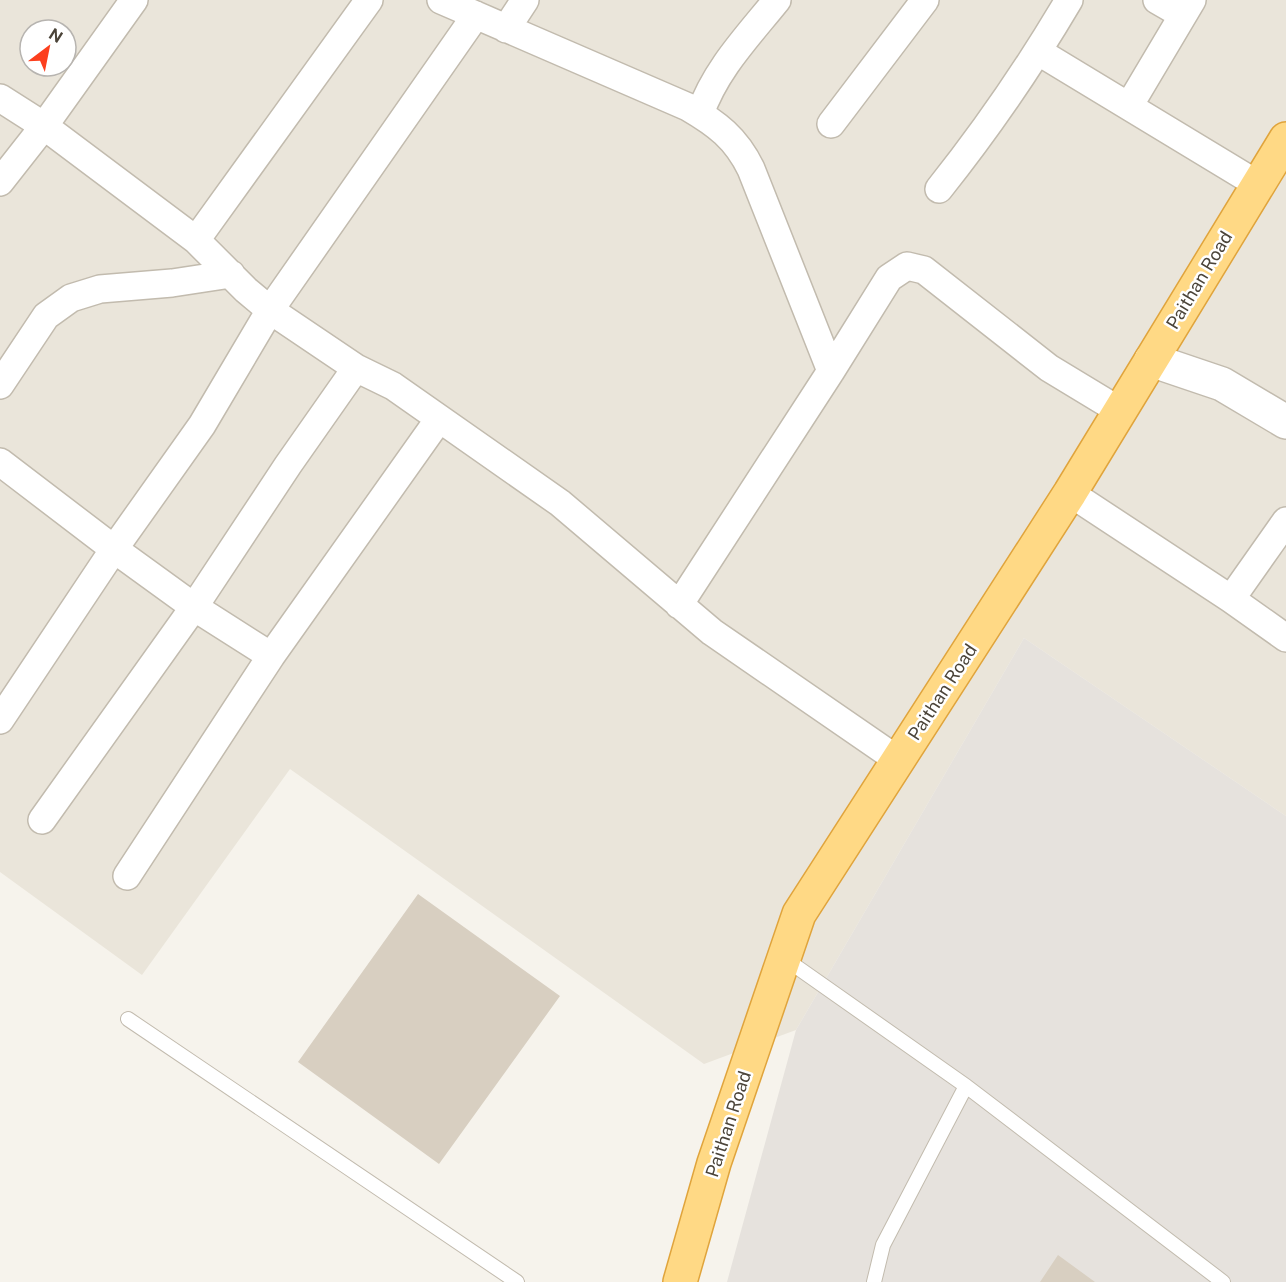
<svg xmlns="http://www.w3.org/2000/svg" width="1286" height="1282" font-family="'Public Sans',sans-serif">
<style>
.residential{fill:#eae5da;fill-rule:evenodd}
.industrial{fill:#e6e2dd}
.building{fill:#d8cfc1}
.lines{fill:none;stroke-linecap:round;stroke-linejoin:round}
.service-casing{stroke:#c2bbae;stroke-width:16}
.minor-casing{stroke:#c2bbae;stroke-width:30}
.tertiary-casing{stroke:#c2bbae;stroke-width:36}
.trunk-casing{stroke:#e0a43c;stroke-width:36}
.service{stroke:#fff;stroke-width:14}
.minor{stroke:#fff;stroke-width:27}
.tertiary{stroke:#fff;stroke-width:33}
.trunk{stroke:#ffd985;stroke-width:33}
.labels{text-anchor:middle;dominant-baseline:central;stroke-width:5;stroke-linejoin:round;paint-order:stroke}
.street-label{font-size:18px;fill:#4b4439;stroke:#fff}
</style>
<rect width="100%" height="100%" fill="#f6f3ec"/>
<path class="residential" d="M 0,0 L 1286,0 L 1286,816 L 1024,638 L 796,1030 L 704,1064 L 290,769 L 142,975 L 0,872 ZM 30,30 L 66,30 L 66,66 L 30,66 Z"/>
<path class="industrial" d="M 1024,638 L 1286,816 L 1286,1282 L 727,1282 L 796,1030 Z"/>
<path class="building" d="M 418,894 L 560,996 L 439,1164 L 298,1062 Z
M 1058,1255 L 1095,1282 L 1040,1282 Z"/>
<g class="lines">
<g class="service-casing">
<path id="service" d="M 784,958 L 966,1086 L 1223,1282
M 128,1019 L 517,1282
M 874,1282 L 883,1245 L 966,1086"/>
</g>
<g class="minor-casing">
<path id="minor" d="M 441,0 L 688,107 C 717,124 736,138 751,169 L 831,371
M 1157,0 L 1183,15
M 506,29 L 525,0
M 1039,52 L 1257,184
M 0,98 L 44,126 L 196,240 L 246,290 L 270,310 L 356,368 L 393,386 L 560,503 L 712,632 L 898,760
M 1129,106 L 1192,0
M 700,114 C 715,70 748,36 777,0
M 831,124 L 925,0
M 0,182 L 44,126 L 134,0
M 939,189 C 987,129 1030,66 1069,0
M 196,240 L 369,0
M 0,385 L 46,316 L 71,298 L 100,289 L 172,283 L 231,274
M 0,462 L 114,549 L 194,607 L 271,656
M 1070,493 L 1231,599 L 1286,638
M 1231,599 L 1286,521
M 679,605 L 831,371 L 889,278 L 907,266 L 924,270 L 1049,368 L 1120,411
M 0,720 L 114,549 L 202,425 L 270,310 L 476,15
M 42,820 L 194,607 L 288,465 L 356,368
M 127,876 L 271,656 L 439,419"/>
</g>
<g class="tertiary-casing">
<path id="tertiary" d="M 1151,360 L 1222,384 L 1286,422"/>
</g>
<g class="trunk-casing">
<path id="trunk" d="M 680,1282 L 714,1163 L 799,914 L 1070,493 L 1286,139"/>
</g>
<use href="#service" class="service"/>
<use href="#minor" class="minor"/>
<use href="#tertiary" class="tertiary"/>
<use href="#trunk" class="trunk"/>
</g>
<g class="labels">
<g class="street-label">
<text transform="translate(1199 280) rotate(-59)">Paithan Road</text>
<text transform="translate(942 692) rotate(-57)">Paithan Road</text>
<text transform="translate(728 1124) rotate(-72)">Paithan Road</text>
</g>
</g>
<g transform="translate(48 48) rotate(32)"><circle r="28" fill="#ffffff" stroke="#b7b4b0" stroke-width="1.5"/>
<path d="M0-4.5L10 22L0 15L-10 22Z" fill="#fc3f1d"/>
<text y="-9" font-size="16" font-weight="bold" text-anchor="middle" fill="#4b4439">N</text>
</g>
</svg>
